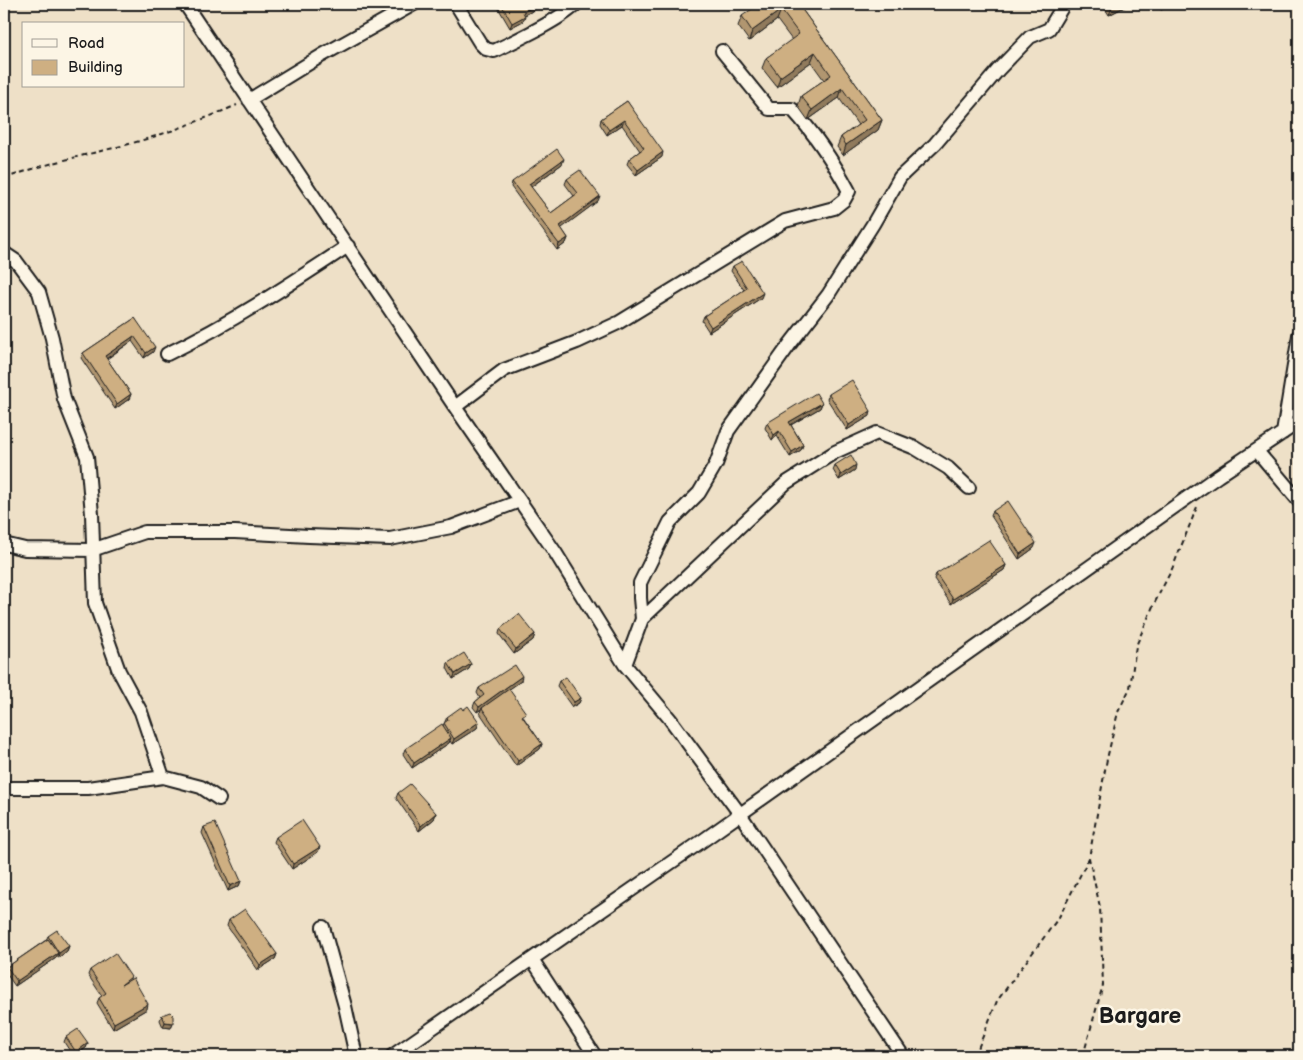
<svg xmlns="http://www.w3.org/2000/svg" width="1303" height="1060" font-family="'Balsamiq Sans',sans-serif">
<style>
.lines{fill:none;stroke-linecap:round;stroke-linejoin:round}
.minor-casing{stroke:#1c1c1c;stroke-width:16}
.path{stroke:#1c1c1c;stroke-width:2;stroke-dasharray:5 4;stroke-linecap:butt}
.minor{stroke:#fcf5e5;stroke-width:12}
.wall{fill:#b19670;stroke:#1c1c1c}
.shaded-wall{fill:#907a5b;stroke:#1c1c1c}
.building{fill:#ceaf82;stroke:#1c1c1c}
.labels{text-anchor:middle;dominant-baseline:central;stroke-width:5;stroke-linejoin:round;paint-order:stroke}
.district-label{font-size:22px;font-weight:bold;fill:#1c1c1c;stroke:#fcf5e5}
</style>
<rect width="100%" height="100%" fill="#eee0c7"/>
<filter id="ink" filterUnits="userSpaceOnUse"><feTurbulence type="fractalNoise" baseFrequency=".02" numOctaves="2"/><feDisplacementMap in="SourceGraphic" scale="10" xChannelSelector="R" yChannelSelector="G"/><feConvolveMatrix kernelMatrix="1 2 1 2 8 2 1 2 1" color-interpolation-filters="sRGB"/></filter>
<g filter="url(#ink)">
<g class="lines">
<g class="minor-casing">
<path id="minor" d="M 185,4 L 455,407 L 555,552 L 625,665 L 670,719 L 740,814 L 903,1056
M 456,4 L 480,43 L 486,49 L 494,51 C 517,40 560,20 576,4
M 249,100 L 321,56 L 414,4
M 4,253 L 16,261 L 39,292 L 52,338 L 64,399 L 87,457 L 92,514 L 95,603 L 119,671 L 141,712 L 163,777
M 167,354 C 231,323 289,285 348,246
M 455,407 L 504,370 L 577,342 L 618,323 L 785,221 L 834,208 L 844,200 L 849,191 C 833,161 815,134 792,109 L 769,109 L 722,51
M 1283,433 L 1299,335
M 1257,451 L 1299,501
M 4,544 L 25,549 L 92,550 L 145,532 L 235,532 L 309,536 L 390,539 L 451,527 L 520,501
M 642,619 L 786,483 L 835,452 L 877,433 L 915,448 L 948,468 L 969,488
M 625,665 L 642,619 L 640,598 L 640,583 L 670,522 L 699,493 L 716,464 L 728,431 L 790,344 L 828,295 L 873,224 L 900,177 L 935,144 L 998,70 L 1030,37 L 1049,29 L 1064,4
M 4,788 L 88,788 L 163,777 L 201,787 L 219,799
M 323,927 L 345,1006 L 356,1056
M 532,959 L 595,1056
M 392,1056 L 705,839 L 1218,476 L 1299,422"/>
</g>
<path class="path" d="M 4,179 C 45,163 87,155 129,144 C 166,134 202,120 237,105
M 975,1056 L 997,1001 L 1059,917 L 1089,858
M 1083,1056 L 1103,985 L 1100,907 L 1089,858 L 1107,759 L 1118,712 L 1130,688 L 1136,646 L 1153,606 L 1172,569 L 1197,507"/>
<use href="#minor" class="minor"/>
</g>
<path class="wall" d="M 496,4 L 545,4 L 525,15 L 523,21 L 510,28 Z
M 798,4 L 882,120 L 878,130 L 843,155 L 837,147 L 841,137 L 858,125 L 839,98 L 808,120 L 798,106 L 801,96 L 824,80 L 811,62 L 777,87 L 762,68 L 766,58 L 792,40 L 777,20 L 749,41 L 738,26 L 742,16 Z
M 1102,4 L 1130,4 L 1109,15 Z
M 1158,4 L 1171,4 L 1161,10 Z
M 627,101 L 662,157 L 636,175 L 627,164 L 629,159 L 640,151 L 622,125 L 607,135 L 600,124 L 601,119 Z
M 562,164 L 531,187 L 551,213 L 574,196 L 565,184 L 567,179 L 598,201 L 561,228 L 568,238 L 566,243 L 557,250 L 511,187 L 512,182 Z
M 733,266 L 761,298 L 709,332 L 702,321 L 704,316 L 744,290 L 731,271 Z
M 135,318 L 153,352 L 144,358 L 132,341 L 107,359 L 131,394 L 129,399 L 115,409 L 81,358 L 83,353 Z
M 829,394 L 870,416 L 847,430 L 827,399 Z
M 822,403 L 820,408 L 791,425 L 803,445 L 801,450 L 790,457 L 777,436 L 772,440 L 765,428 L 767,423 Z
M 835,465 L 855,470 L 839,480 L 833,470 Z
M 993,511 L 1034,548 L 1019,559 L 991,516 Z
M 1006,565 L 1004,570 L 951,604 L 934,579 L 936,574 Z
M 500,629 L 535,634 L 533,640 L 514,654 L 499,634 Z
M 448,663 L 471,664 L 469,669 L 453,679 L 447,668 Z
M 521,681 L 509,689 L 524,718 L 542,744 L 540,749 L 516,766 L 480,713 L 481,709 L 477,712 L 473,707 L 475,702 L 480,698 L 477,693 L 479,688 Z
M 559,681 L 581,698 L 579,703 L 572,707 L 557,686 Z
M 463,710 L 479,722 L 477,728 L 452,744 L 450,741 L 449,743 L 412,768 L 403,754 L 405,749 L 443,726 L 447,717 Z
M 398,793 L 436,813 L 434,819 L 419,831 L 396,798 Z
M 204,827 L 241,881 L 239,886 L 228,891 L 202,833 Z
M 276,837 L 318,852 L 292,869 L 274,842 Z
M 229,920 L 277,954 L 275,959 L 258,970 L 227,926 Z
M 48,936 L 69,946 L 67,951 L 58,958 L 57,957 L 56,958 L 15,986 L 5,972 L 7,967 L 46,940 Z
M 90,970 L 131,979 L 147,1009 L 113,1029 L 97,1003 L 99,998 L 102,996 L 88,975 Z
M 162,1015 L 171,1028 L 163,1027 L 160,1020 Z
M 66,1037 L 88,1043 L 86,1048 L 75,1056 L 73,1056 L 64,1042 Z"/>
<path class="shaded-wall" d="M 538,4 L 545,4 L 521,17 L 523,12 Z
M 552,4 L 557,4 L 551,7 Z
M 1118,4 L 1130,4 L 1109,15 L 1112,7 Z
M 1164,4 L 1171,4 L 1161,10 Z
M 781,10 L 777,20 L 749,41 L 752,31 Z
M 525,16 L 523,21 L 510,28 L 512,23 Z
M 815,52 L 811,62 L 777,87 L 780,77 Z
M 842,88 L 839,98 L 808,120 L 812,110 Z
M 624,120 L 622,125 L 607,135 L 609,130 Z
M 882,120 L 878,130 L 843,155 L 846,145 Z
M 663,152 L 662,157 L 636,175 L 638,170 Z
M 564,159 L 562,164 L 528,189 L 529,184 Z
M 600,196 L 598,201 L 558,231 L 560,226 Z
M 568,238 L 566,243 L 557,250 L 559,244 Z
M 763,293 L 761,298 L 709,332 L 711,327 Z
M 134,336 L 132,341 L 103,361 L 105,356 Z
M 155,347 L 153,352 L 144,358 L 146,353 Z
M 131,394 L 129,399 L 115,409 L 117,404 Z
M 822,403 L 820,408 L 787,427 L 789,422 Z
M 871,411 L 870,416 L 847,430 L 849,425 Z
M 779,431 L 777,436 L 772,440 L 774,435 Z
M 803,445 L 801,450 L 790,457 L 792,452 Z
M 856,465 L 855,470 L 839,480 L 841,475 Z
M 1036,543 L 1034,548 L 1019,559 L 1020,554 Z
M 1006,565 L 1004,570 L 951,604 L 953,599 Z
M 535,634 L 533,640 L 514,654 L 516,649 Z
M 471,664 L 469,669 L 453,679 L 455,674 Z
M 522,676 L 521,681 L 477,712 L 479,707 Z
M 581,698 L 579,703 L 572,707 L 574,702 Z
M 479,722 L 477,728 L 452,744 L 454,739 Z
M 451,738 L 449,743 L 412,768 L 414,763 Z
M 542,744 L 540,749 L 516,766 L 518,761 Z
M 436,813 L 434,819 L 419,831 L 421,826 Z
M 320,847 L 318,852 L 292,869 L 293,864 Z
M 241,881 L 239,886 L 228,891 L 230,886 Z
M 69,946 L 67,951 L 58,958 L 59,953 Z
M 58,953 L 56,958 L 15,986 L 17,981 Z
M 277,954 L 275,959 L 258,970 L 260,965 Z
M 148,1004 L 147,1009 L 113,1029 L 114,1023 Z
M 165,1022 L 173,1023 L 171,1028 L 163,1027 Z
M 88,1043 L 86,1048 L 74,1056 L 76,1052 Z"/>
<path class="building" d="M 501,4 L 538,4 L 523,12 L 525,16 L 512,23 Z
M 759,4 L 798,4 L 882,120 L 846,145 L 841,137 L 865,120 L 842,88 L 812,110 L 801,96 L 831,75 L 815,52 L 780,77 L 766,58 L 799,34 L 781,10 L 752,31 L 742,16 Z
M 1109,4 L 1118,4 L 1112,7 Z
M 627,101 L 663,152 L 638,170 L 629,159 L 644,148 L 624,120 L 609,130 L 601,119 Z
M 557,149 L 564,159 L 529,184 L 551,213 L 578,193 L 567,179 L 580,170 L 600,196 L 560,226 L 568,238 L 559,244 L 512,182 Z
M 742,261 L 763,293 L 711,327 L 704,316 L 747,288 L 733,266 Z
M 135,318 L 155,347 L 146,353 L 134,336 L 105,356 L 131,394 L 117,404 L 83,353 Z
M 852,380 L 871,411 L 849,425 L 829,394 Z
M 816,393 L 822,403 L 789,422 L 803,445 L 792,452 L 779,431 L 774,435 L 767,423 Z
M 851,455 L 856,465 L 841,475 L 835,465 Z
M 1008,501 L 1036,543 L 1020,554 L 993,511 Z
M 989,540 L 1006,565 L 953,599 L 936,574 Z
M 519,614 L 535,634 L 516,649 L 500,629 Z
M 464,653 L 471,664 L 455,674 L 448,663 Z
M 515,665 L 522,676 L 479,707 L 475,702 L 484,695 L 479,688 Z
M 566,677 L 581,698 L 574,702 L 559,681 Z
M 509,689 L 526,713 L 522,716 L 542,744 L 518,761 L 482,708 Z
M 468,706 L 479,722 L 454,739 L 444,723 L 448,720 L 447,717 L 461,707 L 463,710 Z
M 442,724 L 451,738 L 414,763 L 405,749 Z
M 410,784 L 436,813 L 421,826 L 398,793 Z
M 302,820 L 320,847 L 293,864 L 276,837 Z
M 215,823 L 241,881 L 230,886 L 204,827 Z
M 245,909 L 277,954 L 260,965 L 229,920 Z
M 57,930 L 69,946 L 59,953 L 48,936 Z
M 48,939 L 58,953 L 17,981 L 7,967 Z
M 115,953 L 131,977 L 121,985 L 133,978 L 148,1004 L 114,1023 L 99,998 L 106,993 L 90,970 Z
M 170,1012 L 173,1015 L 173,1023 L 165,1022 L 162,1015 Z
M 78,1029 L 88,1043 L 76,1052 L 66,1037 Z"/>
</g>
<g class="labels">
<g class="district-label">
<text x="1140" y="1016">Bargare</text>
</g>
</g>
<rect width="1303" height="1060" fill="none" stroke="#fcf5e5" stroke-width="20"/>
<rect x="10" y="10" width="1283" height="1040" fill="none" stroke="#1c1c1c" stroke-width="2" filter="url(#ink)"/>
<rect x="22" y="22" width="162" height="65" fill="#fcf5e5" stroke="#a29e95"/>
<rect x="32" y="39" width="25" height="8" fill="#fcf5e5" stroke="#a29e95"/>
<text x="68" y="48" font-size="15" fill="#1c1c1c">Road</text>
<rect x="32" y="60" width="25" height="15" fill="#ceaf82" stroke="#a29e95"/>
<text x="68" y="72" font-size="15" fill="#1c1c1c">Building</text>
</svg>
